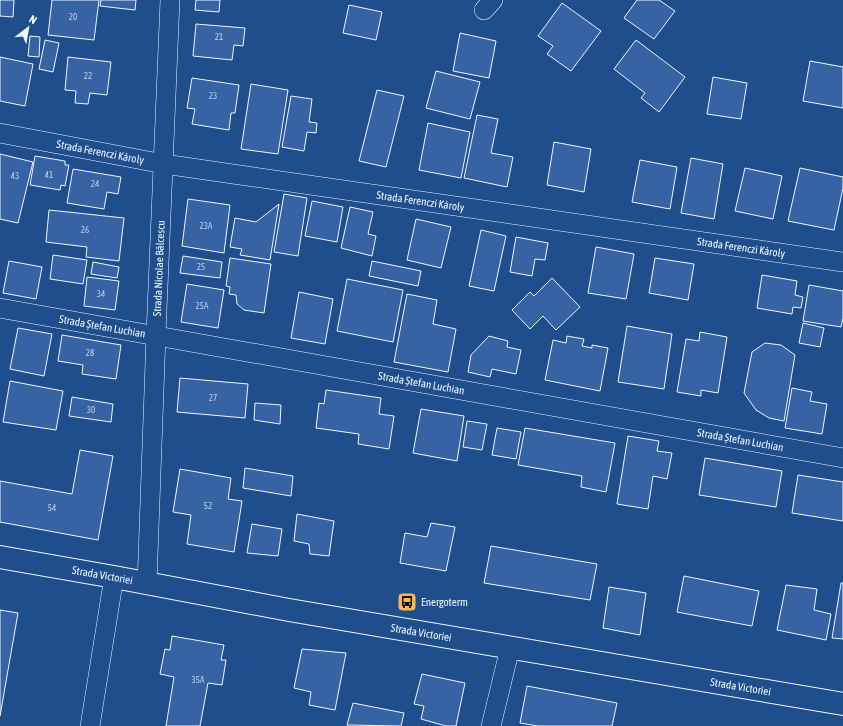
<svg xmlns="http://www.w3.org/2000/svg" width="843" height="726" font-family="'Asap Condensed',sans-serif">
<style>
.building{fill:#3563a3;stroke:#f2f6ff}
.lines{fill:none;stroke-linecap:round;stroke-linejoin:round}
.street-casing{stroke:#f2f6ff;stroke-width:20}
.primary-casing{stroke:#f2f6ff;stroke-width:24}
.street{stroke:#1f4e8c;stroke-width:19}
.primary{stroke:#1f4e8c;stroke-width:22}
.labels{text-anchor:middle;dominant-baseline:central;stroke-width:3;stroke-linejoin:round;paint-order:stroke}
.number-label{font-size:9px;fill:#c3d1e8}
.street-label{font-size:11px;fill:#f2f6ff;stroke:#1f4e8c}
.poi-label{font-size:11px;fill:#f2f6ff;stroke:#1f4e8c;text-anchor:start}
</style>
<rect width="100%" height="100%" fill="#1f4e8c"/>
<path class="building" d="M 0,0 L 14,0 L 13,17 L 0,16 Z
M 52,0 L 99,0 L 94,40 L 48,35 Z
M 101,0 L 136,0 L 135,10 L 100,6 Z
M 196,0 L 220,0 L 219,12 L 195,10 Z
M 637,0 L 659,0 L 675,11 L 654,39 L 624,18 Z
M 562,3 L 601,31 L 571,71 L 547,54 L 553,46 L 538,36 Z
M 349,5 L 382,12 L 376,40 L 343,33 Z
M 196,24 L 245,28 L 243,46 L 234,45 L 232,60 L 193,56 Z
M 460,33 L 496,41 L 489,78 L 453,71 Z
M 30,36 L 40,37 L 39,57 L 28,56 Z
M 45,40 L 59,43 L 53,72 L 39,69 Z
M 636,40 L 685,77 L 659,112 L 641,98 L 645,93 L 614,69 Z
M 0,57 L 33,64 L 25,106 L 0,101 Z
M 68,57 L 111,62 L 107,95 L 90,93 L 88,104 L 75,103 L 76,91 L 65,90 Z
M 810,61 L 843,67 L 843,108 L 803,101 Z
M 436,71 L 480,82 L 470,119 L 426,108 Z
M 713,77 L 747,83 L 741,119 L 707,114 Z
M 192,78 L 239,85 L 235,113 L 231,113 L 229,130 L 192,124 L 195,109 L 187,108 Z
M 251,84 L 288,90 L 278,154 L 241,149 Z
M 377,90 L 404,96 L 386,167 L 359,161 Z
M 291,96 L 312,99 L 309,122 L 317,123 L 316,133 L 307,132 L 304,151 L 282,147 Z
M 477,115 L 498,119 L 491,153 L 513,157 L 507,187 L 464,178 Z
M 428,123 L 470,132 L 461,178 L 419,170 Z
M 554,142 L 591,149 L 584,192 L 547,185 Z
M 0,154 L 33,162 L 18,223 L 0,219 Z
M 35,156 L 65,161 L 65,165 L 69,165 L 65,186 L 61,185 L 60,190 L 30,185 Z
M 691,158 L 723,164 L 714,219 L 681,213 Z
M 640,160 L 677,167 L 670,209 L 632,202 Z
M 745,168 L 782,176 L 773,219 L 735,211 Z
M 800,168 L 843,177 L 843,188 L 834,230 L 788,221 Z
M 73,169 L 121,177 L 118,194 L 107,192 L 104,209 L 67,203 Z
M 284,194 L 307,198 L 298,256 L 274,252 Z
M 188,199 L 230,205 L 224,253 L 182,246 Z
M 312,201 L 343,207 L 337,242 L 305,236 Z
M 279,204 L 270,260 L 240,255 L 242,249 L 230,247 L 235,218 L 256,222 Z
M 350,207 L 373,212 L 368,234 L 376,236 L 372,256 L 341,248 Z
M 49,210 L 124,218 L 119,261 L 86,257 L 87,247 L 46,242 Z
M 416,219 L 451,227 L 441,268 L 407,260 Z
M 481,230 L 506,236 L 494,291 L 469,286 Z
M 516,237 L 548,243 L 545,260 L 535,259 L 532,276 L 510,272 Z
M 596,247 L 634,254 L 626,299 L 588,293 Z
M 53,255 L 87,260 L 83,284 L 50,279 Z
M 183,256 L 222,262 L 220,278 L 180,273 Z
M 230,258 L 271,264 L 264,313 L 244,310 L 237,304 L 236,295 L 229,294 L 230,287 L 226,286 Z
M 655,258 L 694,264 L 688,300 L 649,293 Z
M 9,261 L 42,267 L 36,299 L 3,293 Z
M 372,261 L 421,271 L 418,286 L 369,276 Z
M 93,262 L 119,267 L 117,278 L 91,274 Z
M 762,275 L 797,281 L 795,295 L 803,297 L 801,308 L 793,307 L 792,314 L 757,308 Z
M 87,277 L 119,281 L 115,310 L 84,306 Z
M 552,278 L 580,307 L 556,330 L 543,316 L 530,329 L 512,310 L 530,292 L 534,296 Z
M 347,279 L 403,290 L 393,342 L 337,331 Z
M 187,284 L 224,290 L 218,328 L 181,322 Z
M 809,285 L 843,291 L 843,318 L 841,327 L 803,321 Z
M 299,292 L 333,299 L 325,344 L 291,338 Z
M 407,294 L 437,300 L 433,324 L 456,329 L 448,372 L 394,362 Z
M 803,323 L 824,328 L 820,347 L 799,343 Z
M 627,326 L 672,334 L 664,389 L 618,382 Z
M 18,328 L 52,334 L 44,376 L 10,369 Z
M 700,332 L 727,337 L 718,393 L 701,390 L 701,396 L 677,392 L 686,339 L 699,341 Z
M 62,335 L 121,345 L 116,379 L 82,374 L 83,365 L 58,361 Z
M 489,336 L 508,341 L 507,347 L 521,350 L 516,374 L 492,369 L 490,377 L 468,372 L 471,355 Z
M 567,336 L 584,339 L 582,346 L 592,348 L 592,345 L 608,348 L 600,391 L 545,380 L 553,340 L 566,343 Z
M 765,343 L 781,345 L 795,355 L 784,421 L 769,418 L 756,410 L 744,393 L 752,352 Z
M 180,378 L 248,384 L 245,418 L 177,412 Z
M 10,381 L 63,391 L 56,430 L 3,422 Z
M 792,388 L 812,392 L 810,401 L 827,404 L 822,434 L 785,428 Z
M 326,390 L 381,398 L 379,414 L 394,416 L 389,449 L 358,444 L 359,434 L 316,428 L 319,403 L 324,404 Z
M 72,397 L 113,404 L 111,422 L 69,416 Z
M 255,403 L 281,405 L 280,424 L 254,420 Z
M 421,409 L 464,416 L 457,461 L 413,453 Z
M 467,421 L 487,424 L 482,450 L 463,447 Z
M 497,428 L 521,432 L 516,459 L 492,455 Z
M 525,428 L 615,443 L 606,492 L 581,487 L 582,476 L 518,465 Z
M 628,436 L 659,441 L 657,451 L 672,453 L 667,479 L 653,476 L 648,509 L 617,504 Z
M 80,450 L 113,456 L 98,540 L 0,522 L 0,481 L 72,494 Z
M 705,458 L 782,471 L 776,507 L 699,495 Z
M 245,468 L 293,476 L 291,496 L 243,488 Z
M 180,469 L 231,478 L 228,499 L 242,501 L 234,552 L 187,544 L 191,515 L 173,512 Z
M 798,475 L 843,482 L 843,521 L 792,513 Z
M 297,514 L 334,521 L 329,556 L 310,554 L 309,544 L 294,541 Z
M 431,523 L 455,527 L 446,571 L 400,563 L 405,533 L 427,537 Z
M 252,524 L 282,529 L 278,556 L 247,553 Z
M 491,546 L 597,564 L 590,600 L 484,583 Z
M 684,576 L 759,591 L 752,626 L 677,612 Z
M 841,583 L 843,583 L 843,639 L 832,638 Z
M 786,585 L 817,589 L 814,610 L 831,614 L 826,640 L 777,630 Z
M 609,587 L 646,593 L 640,635 L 603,628 Z
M 0,610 L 18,613 L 0,716 Z
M 172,636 L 224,645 L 221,660 L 226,660 L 222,685 L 208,683 L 200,726 L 166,726 L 174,677 L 160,674 L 165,649 L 170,650 Z
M 302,649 L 346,653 L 335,710 L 309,705 L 311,692 L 294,688 Z
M 422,674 L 465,683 L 456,726 L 446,726 L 421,719 L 424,706 L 414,704 Z
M 527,686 L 617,703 L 612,726 L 538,726 L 520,723 Z
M 353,703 L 404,713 L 401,726 L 347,725 Z"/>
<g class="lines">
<g class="street-casing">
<g id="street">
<path d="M 484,10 L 493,0"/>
<path id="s1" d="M 0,133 L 164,164 L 843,262"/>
<path id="s2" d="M 0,308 L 843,458"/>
<path id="s3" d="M 147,584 L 156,335 L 170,0"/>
<path d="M 90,726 L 114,577"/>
<path d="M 491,726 L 510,648"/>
</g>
</g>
<g class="primary-casing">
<g id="primary">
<path id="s4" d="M 0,557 L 114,577 L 289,610 L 843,704"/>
</g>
</g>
<use href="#street" class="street"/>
<use href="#primary" class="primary"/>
</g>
<defs>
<g id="bus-square" transform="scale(1)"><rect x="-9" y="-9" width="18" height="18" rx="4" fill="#ffb74d" stroke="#1f4e8c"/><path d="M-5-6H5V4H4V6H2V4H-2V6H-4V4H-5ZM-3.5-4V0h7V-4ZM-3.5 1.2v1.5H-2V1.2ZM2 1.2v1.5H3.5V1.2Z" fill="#111"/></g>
</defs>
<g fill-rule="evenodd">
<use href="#bus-square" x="407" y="602"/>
</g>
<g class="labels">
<g class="number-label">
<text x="73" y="17">20</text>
<text x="219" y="37">21</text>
<text x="88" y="76">22</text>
<text x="213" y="96">23</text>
<text x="49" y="175">41</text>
<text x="15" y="176">43</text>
<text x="95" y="184">24</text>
<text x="206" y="226">23A</text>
<text x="85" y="230">26</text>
<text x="201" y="267">25</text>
<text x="101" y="294">34</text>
<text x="202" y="306">25A</text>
<text x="90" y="353">28</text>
<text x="213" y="398">27</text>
<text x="91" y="410">30</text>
<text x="208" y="506">52</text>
<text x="52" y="508">54</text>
<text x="198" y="680">35A</text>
</g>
<g class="street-label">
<text stroke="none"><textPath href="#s1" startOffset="102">Strada Ferenczi Károly</textPath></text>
<text stroke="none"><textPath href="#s1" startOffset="426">Strada Ferenczi Károly</textPath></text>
<text stroke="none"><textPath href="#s1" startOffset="750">Strada Ferenczi Károly</textPath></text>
<text stroke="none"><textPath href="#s3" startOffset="316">Strada Nicolae Bălcescu</textPath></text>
<text stroke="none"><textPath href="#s2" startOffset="104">Strada Ștefan Luchian</textPath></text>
<text stroke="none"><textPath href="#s2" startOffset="428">Strada Ștefan Luchian</textPath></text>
<text stroke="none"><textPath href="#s2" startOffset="752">Strada Ștefan Luchian</textPath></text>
<text stroke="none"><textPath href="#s4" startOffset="104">Strada Victoriei</textPath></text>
<text stroke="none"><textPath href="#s4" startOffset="428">Strada Victoriei</textPath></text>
<text stroke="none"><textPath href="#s4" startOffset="752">Strada Victoriei</textPath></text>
</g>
<g class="poi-label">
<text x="421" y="602">Energoterm</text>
</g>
</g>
<g transform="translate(28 28) rotate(31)" stroke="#1f4e8c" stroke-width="3" paint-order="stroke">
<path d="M0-3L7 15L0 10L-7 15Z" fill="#f2f6ff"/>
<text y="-6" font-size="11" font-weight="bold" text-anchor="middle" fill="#f2f6ff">N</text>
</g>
</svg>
